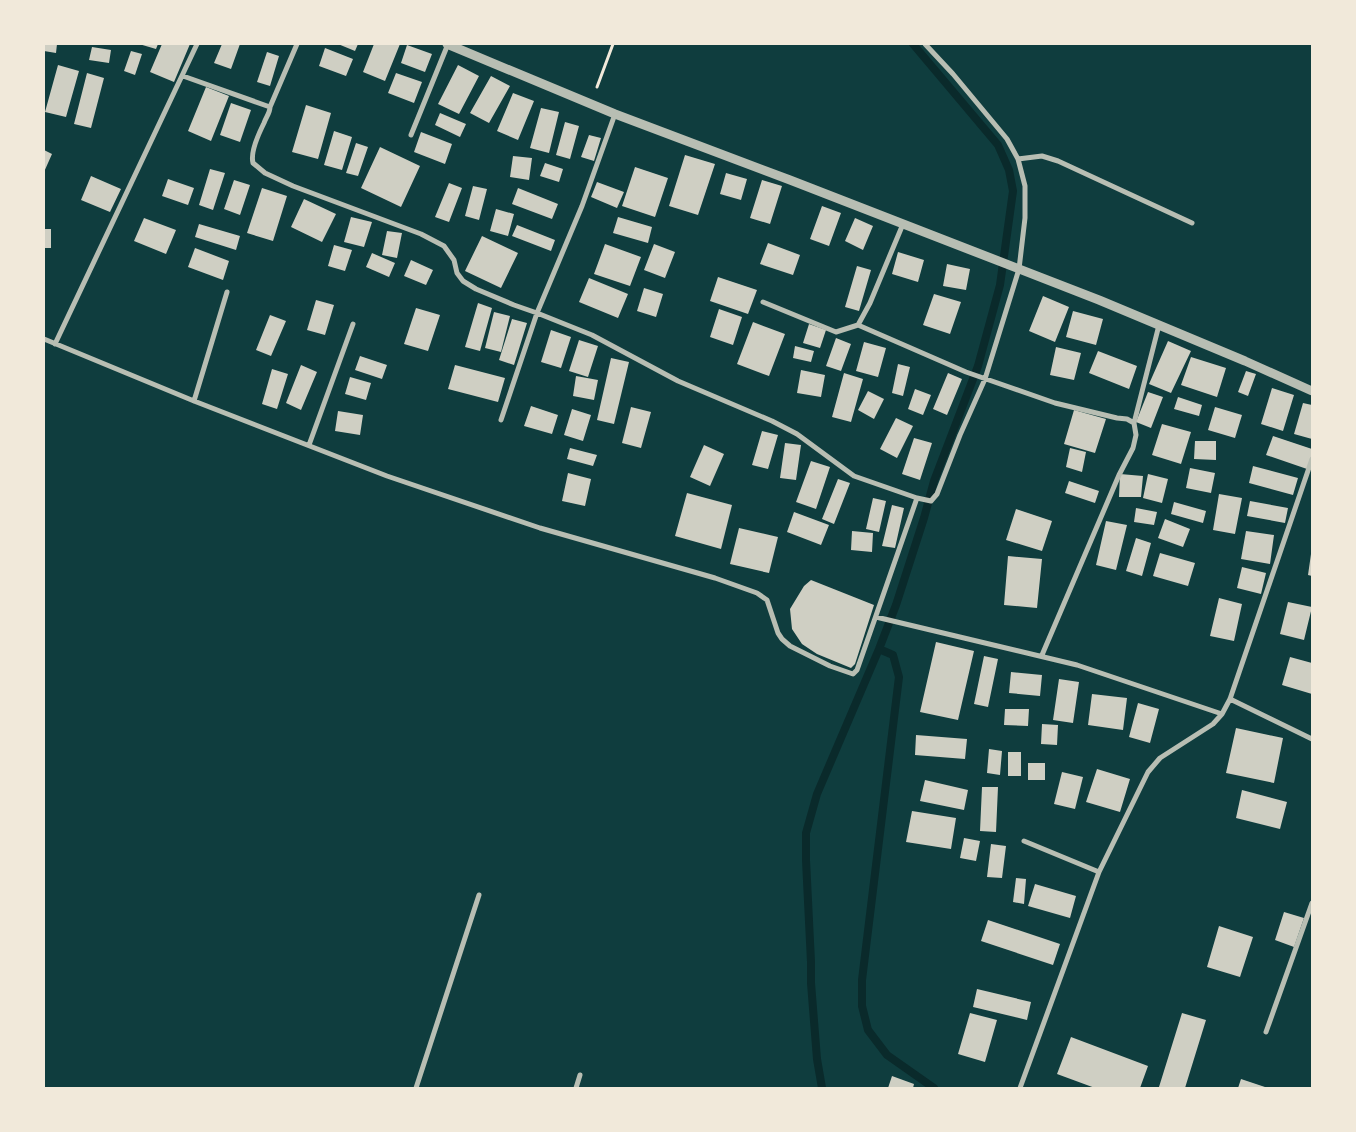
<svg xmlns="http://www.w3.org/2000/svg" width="1356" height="1132" font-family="'PT Sans Narrow',sans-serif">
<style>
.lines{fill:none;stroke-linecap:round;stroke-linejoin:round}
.stream{stroke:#0a2a2b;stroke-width:8}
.building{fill:#cfcfc3}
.path{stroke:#f1e9da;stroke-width:3}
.minor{stroke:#b8beb3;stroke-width:5}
.tertiary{stroke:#b8beb3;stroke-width:9}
</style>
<rect width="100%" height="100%" fill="#0f3d3e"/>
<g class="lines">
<path class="stream" d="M 879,649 L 893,655 L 899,677 L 862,980 L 862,1006 L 868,1030 L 887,1055 L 934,1088
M 822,1088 L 817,1059 L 811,983 L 811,962 L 806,860 L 806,833 L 817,794 L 879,649 L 896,605 L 924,518 L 934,481 L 978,366 L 1000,285 L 1013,191 L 1009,170 L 998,145 L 913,44"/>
</g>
<path class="building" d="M 44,44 L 57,44 L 56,53 L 44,51 Z
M 139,44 L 158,44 L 156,49 Z
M 162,44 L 190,44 L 174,82 L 150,72 Z
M 222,44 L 240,44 L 231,69 L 214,63 Z
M 338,44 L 358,44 L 355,51 Z
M 374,44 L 400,44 L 385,81 L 363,72 Z
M 407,45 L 432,54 L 425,72 L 401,63 Z
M 92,47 L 111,50 L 109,63 L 89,60 Z
M 325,48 L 353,59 L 346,76 L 319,66 Z
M 131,51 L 142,54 L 135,75 L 124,71 Z
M 267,52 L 279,56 L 270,86 L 257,82 Z
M 58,65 L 79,71 L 66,117 L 45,112 Z
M 458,65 L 479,76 L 459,114 L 438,104 Z
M 87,73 L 104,78 L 91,128 L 74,124 Z
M 396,73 L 422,82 L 414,103 L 388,93 Z
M 491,76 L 510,86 L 489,123 L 470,113 Z
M 206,87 L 229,96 L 211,141 L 188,131 Z
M 513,93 L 534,101 L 518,140 L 497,131 Z
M 231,103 L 251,110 L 240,142 L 220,135 Z
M 306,105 L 331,113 L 318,159 L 292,152 Z
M 541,108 L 559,112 L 549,153 L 530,148 Z
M 440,113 L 466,124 L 460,137 L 435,125 Z
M 565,122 L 579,126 L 570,159 L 556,155 Z
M 334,131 L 352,137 L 342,170 L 324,165 Z
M 421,132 L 452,144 L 445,164 L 414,152 Z
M 589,135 L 601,138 L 594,161 L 581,157 Z
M 356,143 L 368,147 L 358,176 L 346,173 Z
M 380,147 L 420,166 L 401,207 L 361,188 Z
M 44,150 L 52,154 L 44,172 Z
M 685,155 L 715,164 L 698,215 L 669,206 Z
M 513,156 L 532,158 L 529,180 L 510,177 Z
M 545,163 L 563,169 L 559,182 L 540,176 Z
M 635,167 L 668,178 L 655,217 L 622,206 Z
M 210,169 L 225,173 L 213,210 L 199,205 Z
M 726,173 L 747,179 L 741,200 L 720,194 Z
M 91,176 L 121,189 L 110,212 L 81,200 Z
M 168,179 L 194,188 L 188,205 L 162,196 Z
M 234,180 L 250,185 L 240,215 L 224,209 Z
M 762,180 L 782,186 L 770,224 L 750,218 Z
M 597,182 L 624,192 L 617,208 L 591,197 Z
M 449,183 L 462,188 L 449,222 L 435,217 Z
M 473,186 L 487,189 L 479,220 L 465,216 Z
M 262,188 L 287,196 L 273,241 L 247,233 Z
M 518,188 L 558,204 L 552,219 L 512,204 Z
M 304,199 L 336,214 L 322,242 L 291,227 Z
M 822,206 L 841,213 L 829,246 L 810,239 Z
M 496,209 L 514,214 L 508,236 L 490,231 Z
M 351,217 L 372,222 L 364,247 L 344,242 Z
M 618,217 L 652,227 L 648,243 L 613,233 Z
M 144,218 L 176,230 L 166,254 L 134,241 Z
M 855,218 L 873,226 L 863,250 L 845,241 Z
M 199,224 L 240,236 L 236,250 L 195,237 Z
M 517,225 L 555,240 L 551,251 L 512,236 Z
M 44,229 L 51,229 L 51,248 L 44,248 Z
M 387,231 L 402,233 L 397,258 L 382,255 Z
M 482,236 L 518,253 L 501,288 L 465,271 Z
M 768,243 L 800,255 L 793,275 L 760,264 Z
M 605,244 L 641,257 L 630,286 L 594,274 Z
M 654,244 L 675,252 L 665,278 L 644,270 Z
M 334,245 L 352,250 L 345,271 L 328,266 Z
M 195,248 L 229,261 L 223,280 L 188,267 Z
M 898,252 L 924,260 L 918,282 L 892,274 Z
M 372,253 L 395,263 L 389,277 L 366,267 Z
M 411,260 L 433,270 L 426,285 L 404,276 Z
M 947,264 L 970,269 L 966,290 L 943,286 Z
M 857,266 L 871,270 L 859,311 L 845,307 Z
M 718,277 L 757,290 L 748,314 L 710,301 Z
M 589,278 L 628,294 L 618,318 L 579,302 Z
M 644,288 L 663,294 L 656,317 L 637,311 Z
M 934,294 L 961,302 L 950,334 L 923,325 Z
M 1043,296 L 1069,307 L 1055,342 L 1029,331 Z
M 316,300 L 334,305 L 325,335 L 307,330 Z
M 478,303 L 492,308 L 480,351 L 465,347 Z
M 416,308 L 440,315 L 428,351 L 404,344 Z
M 719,309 L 742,317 L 733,345 L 710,337 Z
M 1073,311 L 1103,319 L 1096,345 L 1066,337 Z
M 494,312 L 510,316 L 501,352 L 485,348 Z
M 270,315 L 286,321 L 271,356 L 256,350 Z
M 512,319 L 527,323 L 514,365 L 499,360 Z
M 753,322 L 785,334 L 769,376 L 737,364 Z
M 809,324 L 826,330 L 820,348 L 803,343 Z
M 551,330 L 571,337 L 561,368 L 541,362 Z
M 836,338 L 851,344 L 841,371 L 826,366 Z
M 579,340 L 598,346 L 588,377 L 569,371 Z
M 1168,341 L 1191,351 L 1171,393 L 1149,384 Z
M 864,342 L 886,348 L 878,377 L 856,371 Z
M 795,346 L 814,351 L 811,362 L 793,358 Z
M 1056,347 L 1081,353 L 1074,380 L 1050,375 Z
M 1098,351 L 1137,366 L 1129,389 L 1089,373 Z
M 360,356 L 387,365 L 382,379 L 355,370 Z
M 1191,357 L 1226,368 L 1217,397 L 1181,385 Z
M 611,358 L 629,362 L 614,424 L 597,420 Z
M 898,364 L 910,367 L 903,396 L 892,393 Z
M 301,365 L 317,372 L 301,410 L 286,403 Z
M 455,365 L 505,378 L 498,402 L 448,389 Z
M 272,369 L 288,374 L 277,409 L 262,404 Z
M 801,370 L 825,375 L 821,397 L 797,393 Z
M 1246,371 L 1256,374 L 1248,396 L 1238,392 Z
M 844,373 L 863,379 L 851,422 L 832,417 Z
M 948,373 L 962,379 L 947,415 L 933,409 Z
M 576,376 L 598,380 L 594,400 L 573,396 Z
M 350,377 L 371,383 L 366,400 L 345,394 Z
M 1272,388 L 1294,395 L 1283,431 L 1261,424 Z
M 915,389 L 931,395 L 923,415 L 908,409 Z
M 868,391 L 884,399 L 874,419 L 858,410 Z
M 1148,392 L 1163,397 L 1151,428 L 1136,422 Z
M 1178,397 L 1202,405 L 1199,416 L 1174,409 Z
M 1303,403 L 1312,405 L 1312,439 L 1294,434 Z
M 531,406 L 558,415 L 552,434 L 524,426 Z
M 631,407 L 651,412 L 641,448 L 622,443 Z
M 1215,407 L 1242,415 L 1235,438 L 1208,430 Z
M 572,409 L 591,415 L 583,441 L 564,435 Z
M 1074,410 L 1106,419 L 1095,453 L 1064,444 Z
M 338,411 L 363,415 L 360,435 L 335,431 Z
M 896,418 L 913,426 L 897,458 L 880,449 Z
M 1162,424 L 1191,432 L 1181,464 L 1152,455 Z
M 762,431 L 778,435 L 768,469 L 752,465 Z
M 1273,436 L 1312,449 L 1312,455 L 1307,469 L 1266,455 Z
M 914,438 L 932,443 L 920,480 L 902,474 Z
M 1195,441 L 1216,441 L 1216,460 L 1194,459 Z
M 785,443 L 801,445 L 796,480 L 780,478 Z
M 704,445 L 724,454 L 710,486 L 690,477 Z
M 570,448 L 597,455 L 593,466 L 567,459 Z
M 1070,448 L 1086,452 L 1082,472 L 1066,467 Z
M 811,461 L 830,467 L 816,509 L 796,502 Z
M 1253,466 L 1298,478 L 1293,495 L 1249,483 Z
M 1190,468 L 1215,473 L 1211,493 L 1186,488 Z
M 568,473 L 591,479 L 585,506 L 562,501 Z
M 1120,474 L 1143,476 L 1141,497 L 1119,497 Z
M 1148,474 L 1168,479 L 1162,503 L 1143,498 Z
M 838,479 L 850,483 L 834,524 L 822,519 Z
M 1069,481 L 1099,491 L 1095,503 L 1065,493 Z
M 687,493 L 732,505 L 721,549 L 675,536 Z
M 1219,494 L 1242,498 L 1235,534 L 1213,530 Z
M 873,498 L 886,501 L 879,532 L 866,529 Z
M 1250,501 L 1288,508 L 1285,523 L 1247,516 Z
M 1174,502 L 1206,511 L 1203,523 L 1171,514 Z
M 892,505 L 904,508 L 895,548 L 882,546 Z
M 1136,508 L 1157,512 L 1154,525 L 1134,522 Z
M 1016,509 L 1052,521 L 1042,551 L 1006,540 Z
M 794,512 L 829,525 L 821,545 L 787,532 Z
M 1165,519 L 1190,529 L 1183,547 L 1158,538 Z
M 1106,521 L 1127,525 L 1116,570 L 1096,565 Z
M 739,528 L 778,537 L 769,573 L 730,564 Z
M 852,531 L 873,533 L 872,552 L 851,550 Z
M 1246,531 L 1274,535 L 1270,564 L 1241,559 Z
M 1136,538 L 1151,543 L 1142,576 L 1126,571 Z
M 1160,553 L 1195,563 L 1188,586 L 1153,576 Z
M 1311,554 L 1312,554 L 1312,576 L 1308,575 Z
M 1008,556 L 1042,559 L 1037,608 L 1004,605 Z
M 1242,567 L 1266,573 L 1261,594 L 1237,588 Z
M 811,580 L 874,605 L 855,664 L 851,668 L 817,654 L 802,644 L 792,629 L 790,609 L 804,586 Z
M 1219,598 L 1242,604 L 1234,641 L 1210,636 Z
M 1288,602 L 1312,607 L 1304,640 L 1280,634 Z
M 936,642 L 974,651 L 958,720 L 920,712 Z
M 984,656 L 998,659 L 988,707 L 974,704 Z
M 1290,657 L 1312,663 L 1312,694 L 1282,685 Z
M 1011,672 L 1042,675 L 1040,696 L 1009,693 Z
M 1059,679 L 1079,682 L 1073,723 L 1053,720 Z
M 1092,694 L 1127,698 L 1123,730 L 1088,725 Z
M 1138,703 L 1159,709 L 1150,743 L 1129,737 Z
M 1005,709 L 1029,709 L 1028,726 L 1004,725 Z
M 1042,724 L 1058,725 L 1057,745 L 1041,744 Z
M 1236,728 L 1283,738 L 1274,783 L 1226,773 Z
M 916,735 L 967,739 L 965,759 L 915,755 Z
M 989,749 L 1002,751 L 1000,775 L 987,773 Z
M 1008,752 L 1021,752 L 1021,776 L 1008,776 Z
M 1028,763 L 1045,763 L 1045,780 L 1028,780 Z
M 1097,769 L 1130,779 L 1120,812 L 1086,802 Z
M 1062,772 L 1083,777 L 1075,809 L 1054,804 Z
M 925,780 L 968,790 L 964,810 L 920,801 Z
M 982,787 L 998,787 L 996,832 L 980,831 Z
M 1242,790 L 1287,802 L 1280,829 L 1236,818 Z
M 912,811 L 956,818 L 951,849 L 906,842 Z
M 964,838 L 980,841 L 976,861 L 960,858 Z
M 991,844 L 1006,846 L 1002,878 L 987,877 Z
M 1016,878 L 1026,879 L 1024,904 L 1013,902 Z
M 1035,884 L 1076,896 L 1070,918 L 1028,906 Z
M 1284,912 L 1304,918 L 1294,947 L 1275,940 Z
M 988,920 L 1060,944 L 1053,965 L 981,941 Z
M 1219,926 L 1253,937 L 1240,977 L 1207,967 Z
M 977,989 L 1031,1002 L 1027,1020 L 973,1007 Z
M 970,1013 L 997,1020 L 985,1062 L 958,1054 Z
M 1182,1013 L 1206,1020 L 1185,1088 L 1163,1088 L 1159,1087 Z
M 1071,1037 L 1148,1066 L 1140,1088 L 1095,1088 L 1057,1074 Z
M 892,1076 L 914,1084 L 913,1088 L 888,1088 Z
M 1241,1079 L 1268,1088 L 1238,1088 Z"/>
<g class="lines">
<path class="path" d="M 597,87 L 613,44"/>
<path class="minor" d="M 297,44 L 270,107 C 270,113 266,117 264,123 C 259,133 250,152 253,163 L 265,173 L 293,186 L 421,234 L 444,246 L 454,260 L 457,273 L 463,281 L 476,289 L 514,305 L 537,313 L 592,335 L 678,381 L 772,421 L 797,434 L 854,476 L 917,498
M 183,76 L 270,107
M 411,135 L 448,44
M 1018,159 L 1042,156 L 1058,161 L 1192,223
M 763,302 L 836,332 L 858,325 L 870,303 L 903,224
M 858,325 L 966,372 L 1055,403 L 1117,418 L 1127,419 L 1134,423 L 1136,435 L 1133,448 L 1119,475 L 1042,655
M 44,339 L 194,401 L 387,476 L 540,528 L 715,578 L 757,593 L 767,600 L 778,633 L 782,639 L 790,646 L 830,666 L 853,674 L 857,670 L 917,498 L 931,501 L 937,494 L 960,435 L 985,379 L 1019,269 L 1025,218 L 1025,186 L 1018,159 L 1007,139 L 953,74 L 925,44
M 55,344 L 197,44
M 194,401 L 227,292
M 501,420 L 537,313 L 582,206 L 615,114
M 1134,423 L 1159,325
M 309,445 L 353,324
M 876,617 L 1077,665 L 1222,714
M 1230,699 L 1312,739
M 1024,841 L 1099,872
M 1266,1032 L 1312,903
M 416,1088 L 479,895
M 576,1088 L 580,1075
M 1020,1088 L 1099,872 L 1148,772 L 1160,758 L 1213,724 L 1222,714 L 1230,699 L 1312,459"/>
<path class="tertiary" d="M 447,44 L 615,114 L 790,180 L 1099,300 L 1245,361 L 1312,391"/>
</g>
<rect width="1356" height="1132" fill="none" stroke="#f1e9da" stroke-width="90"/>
</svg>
